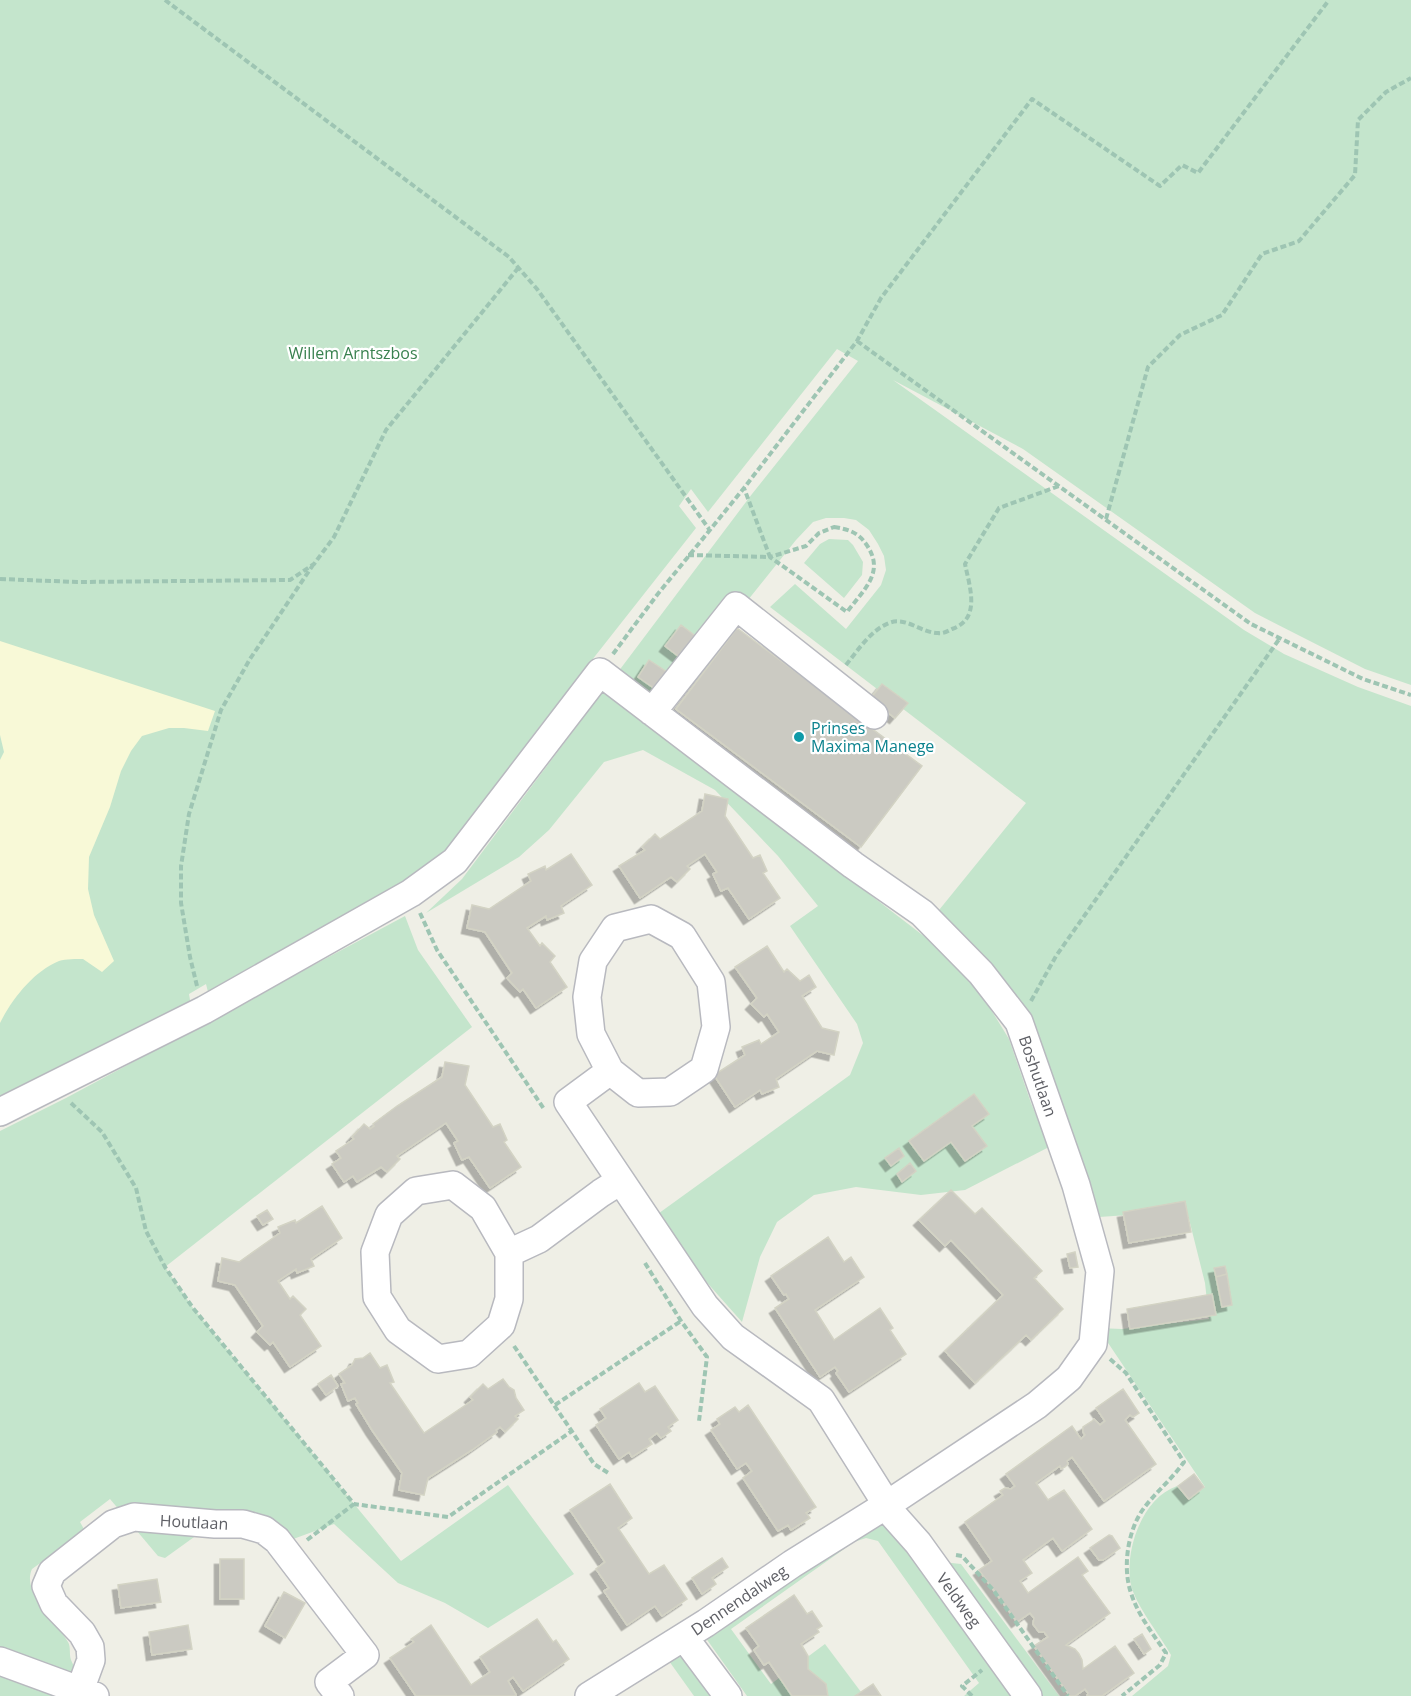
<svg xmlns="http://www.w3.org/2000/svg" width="1411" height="1696" font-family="'Open Sans',sans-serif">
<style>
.green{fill:#c4e5cc}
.sand{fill:#f8f9d7}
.building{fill:#cbcac2;stroke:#d3d3c4;stroke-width:1.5;filter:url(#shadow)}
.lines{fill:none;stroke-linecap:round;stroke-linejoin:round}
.minor-casing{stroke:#b8b9bf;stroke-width:30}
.path{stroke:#9ec5b3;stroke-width:4;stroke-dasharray:6 3;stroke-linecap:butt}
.minor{stroke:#fff;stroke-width:27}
.culture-dot{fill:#0f9aa8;stroke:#fff;stroke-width:2}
.labels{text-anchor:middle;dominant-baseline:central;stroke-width:4.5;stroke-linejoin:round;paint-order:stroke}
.park-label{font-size:16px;fill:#39814f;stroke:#fff}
.culture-label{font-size:16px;fill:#0d838f;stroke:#fff;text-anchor:start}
.street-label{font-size:16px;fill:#5e5f65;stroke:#fff}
</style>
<defs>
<filter id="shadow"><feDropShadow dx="-5.5" dy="5.5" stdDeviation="0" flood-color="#0004"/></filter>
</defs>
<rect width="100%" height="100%" fill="#efefe6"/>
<path class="green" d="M 0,0 L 1411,0 L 1411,685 L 1365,669 L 1255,613 L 1023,449 L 893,380 L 1244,630 L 1284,654 L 1358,687 L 1411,706 L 1411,1696 L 1132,1696 L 1168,1666 L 1171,1655 C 1160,1635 1136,1606 1131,1585 C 1124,1551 1142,1498 1177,1486 L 1188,1500 L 1205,1487 L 1098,1328 L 1122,1329 L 1209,1319 L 1205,1283 L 1187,1211 L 1099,1217 L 1053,1095 L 935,915 L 1026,803 L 770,607 L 795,584 L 846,629 L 881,585 L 886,570 L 884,556 L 878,544 L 869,530 L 856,520 L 844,518 L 826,518 L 813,522 L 796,540 L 663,706 L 618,672 L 752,494 L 858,361 L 837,349 L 708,512 L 691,489 L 679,506 L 696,528 L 540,726 L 438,863 L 209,996 L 206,984 L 189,994 L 191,1006 L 0,1101 Z
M 829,539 L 848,540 L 853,545 L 863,562 L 862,575 L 844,598 L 804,563 L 820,544 Z
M 604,690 L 951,957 L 982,995 L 1009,1039 L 1031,1103 L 1049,1147 L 965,1190 L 921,1195 L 856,1187 L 814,1195 L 777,1222 L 760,1257 L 742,1322 L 679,1251 L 655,1216 L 850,1075 L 863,1043 L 857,1024 L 790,926 L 818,906 L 778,856 L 715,790 L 643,750 L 604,762 L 549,830 L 519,857 L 426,913 L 462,879 Z
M 405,916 L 418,950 L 472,1027 L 165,1267 L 193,1308 L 401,1561 L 508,1485 L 574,1574 L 488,1628 L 445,1603 L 398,1583 L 334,1524 L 277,1545 L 208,1527 L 165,1558 L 158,1556 L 110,1499 L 80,1522 L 85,1531 L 32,1569 C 21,1593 57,1623 68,1642 C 71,1647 69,1654 71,1660 C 73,1665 77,1671 80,1676 L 0,1647 L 0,1131 L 66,1098 Z
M 882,1522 L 892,1531 L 1013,1696 L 964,1696 L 979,1683 L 878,1541 L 866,1538 L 854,1542 L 731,1629 L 771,1684 L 825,1644 L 864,1696 L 747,1696 L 698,1627 Z
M 942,1562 L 961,1564 L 1059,1696 L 1036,1696 Z
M 684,1640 L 725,1696 L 694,1696 L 664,1654 Z
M 0,1676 L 56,1696 L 0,1696 Z"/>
<path class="sand" d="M 0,641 L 215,711 L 208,731 L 184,728 L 169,728 L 142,736 L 131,751 L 121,771 L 110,807 L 89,857 L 88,889 L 94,915 L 114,961 L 102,972 L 83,959 C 76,959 66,959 59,961 C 34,971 12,999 0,1023 L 0,760 L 4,752 L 0,735 Z"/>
<path class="building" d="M 681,625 L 698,638 L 682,659 L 665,646 Z
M 737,628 L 922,766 L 861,847 L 676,709 Z
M 649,660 L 670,674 L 658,691 L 638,677 Z
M 882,684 L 908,703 L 895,718 L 870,699 Z
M 705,794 L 728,799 L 725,816 L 753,858 L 760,855 L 767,871 L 763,873 L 780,898 L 749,919 L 728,888 L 721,891 L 713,874 L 717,872 L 705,854 L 687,866 L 690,869 L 677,882 L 671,877 L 640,898 L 619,866 L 645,850 L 642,847 L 655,834 L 660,839 L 702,811 Z
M 571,854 L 592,885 L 561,906 L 564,913 L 547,920 L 546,916 L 527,928 L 540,946 L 542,943 L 555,956 L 550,962 L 567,987 L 536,1008 L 523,989 L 520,992 L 507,978 L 512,973 L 485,932 L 467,928 L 472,905 L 489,909 L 531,881 L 528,874 L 545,866 L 546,870 Z
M 767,946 L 784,972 L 787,969 L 800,981 L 809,975 L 816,987 L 802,996 L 822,1028 L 839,1032 L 834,1055 L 817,1051 L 776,1079 L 779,1087 L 762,1094 L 760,1090 L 735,1107 L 714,1075 L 745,1055 L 742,1047 L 759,1040 L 761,1044 L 779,1032 L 767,1014 L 764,1017 L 751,1004 L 757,998 L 735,967 Z
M 445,1062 L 469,1066 L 465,1085 L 493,1127 L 500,1124 L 507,1140 L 504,1142 L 521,1167 L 490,1188 L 469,1157 L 462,1160 L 454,1143 L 458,1141 L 446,1123 L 397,1156 L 400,1159 L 387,1172 L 381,1167 L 357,1182 L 353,1176 L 344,1182 L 332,1164 L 341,1158 L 336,1151 L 354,1139 L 352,1137 L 364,1124 L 370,1129 L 374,1126 L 373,1124 L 397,1106 L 442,1077 Z
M 974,1094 L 989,1114 L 972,1126 L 987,1146 L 965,1161 L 951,1142 L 924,1161 L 909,1141 Z
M 899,1148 L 904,1156 L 891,1166 L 885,1158 Z
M 910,1163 L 916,1171 L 902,1182 L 897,1174 Z
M 951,1190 L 975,1214 L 982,1208 L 1042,1271 L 1034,1278 L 1063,1309 L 1031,1340 L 1026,1335 L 975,1383 L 945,1351 L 1003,1295 L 951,1240 L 945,1246 L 919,1220 Z
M 1185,1201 L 1191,1232 L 1129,1243 L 1123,1212 Z
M 322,1206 L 342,1238 L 311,1259 L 314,1266 L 297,1273 L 296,1269 L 278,1281 L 290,1299 L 293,1296 L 306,1309 L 300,1315 L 321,1346 L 290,1367 L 273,1342 L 270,1345 L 257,1332 L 263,1326 L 235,1285 L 218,1281 L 222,1258 L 239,1262 L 280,1233 L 278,1227 L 295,1220 L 296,1223 Z
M 267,1210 L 273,1219 L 263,1225 L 257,1216 Z
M 828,1237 L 844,1262 L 851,1257 L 864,1277 L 815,1310 L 834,1340 L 880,1308 L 893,1328 L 890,1330 L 906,1354 L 849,1392 L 836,1373 L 838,1371 L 835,1367 L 820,1377 L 775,1308 L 789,1299 L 786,1294 L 784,1295 L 771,1276 Z
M 1075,1252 L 1078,1267 L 1070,1268 L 1067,1254 Z
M 1225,1266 L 1227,1274 L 1216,1277 L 1214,1268 Z
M 1227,1274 L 1232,1305 L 1222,1307 L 1216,1277 Z
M 1212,1294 L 1216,1315 L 1130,1329 L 1127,1309 Z
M 370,1353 L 380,1368 L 387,1365 L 394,1382 L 390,1383 L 424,1433 L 473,1400 L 470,1397 L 483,1384 L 488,1389 L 503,1379 L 509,1387 L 514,1390 L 516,1398 L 524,1410 L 515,1416 L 518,1419 L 505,1432 L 500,1427 L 496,1430 L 497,1432 L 472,1450 L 428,1478 L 424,1495 L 399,1490 L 402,1473 L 372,1430 L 356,1404 L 358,1403 L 355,1398 L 348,1401 L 341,1384 L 345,1383 L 339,1374 L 352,1365 L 355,1359 L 363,1358 Z
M 331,1375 L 338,1386 L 326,1395 L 318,1384 Z
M 639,1383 L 645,1392 L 655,1386 L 678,1420 L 668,1427 L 671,1431 L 661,1438 L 657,1433 L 649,1439 L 652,1444 L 632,1457 L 629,1452 L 619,1459 L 596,1425 L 606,1418 L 600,1409 Z
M 1123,1389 L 1139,1413 L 1133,1417 L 1130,1415 L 1125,1420 L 1156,1464 L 1104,1501 L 1072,1457 L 1067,1461 L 1068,1464 L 1065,1467 L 1061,1469 L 1060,1466 L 1036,1483 L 1048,1500 L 1064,1490 L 1092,1529 L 1062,1551 L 1053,1538 L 1023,1560 L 1032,1573 L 1020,1581 L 1028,1593 L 1078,1557 L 1088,1571 L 1082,1575 L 1110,1613 L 1066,1645 L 1075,1649 L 1079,1654 L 1082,1660 L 1083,1669 L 1115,1646 L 1134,1673 L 1102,1696 L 1087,1696 L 1088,1693 L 1085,1689 L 1075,1696 L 1070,1696 L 1034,1646 L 1048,1637 L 1044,1632 L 1039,1632 L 1033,1624 L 1034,1618 L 1030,1613 L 1017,1622 L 979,1570 L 992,1561 L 965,1522 L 1003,1495 L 1000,1491 L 1005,1488 L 1011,1489 L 1015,1486 L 1006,1474 L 1072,1426 L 1081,1439 L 1085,1435 L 1083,1432 L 1083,1427 L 1092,1421 L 1094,1419 L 1100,1425 L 1105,1421 L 1096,1408 Z
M 748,1405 L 816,1507 L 806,1513 L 810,1518 L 791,1530 L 788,1525 L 778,1531 L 743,1478 L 752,1471 L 746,1463 L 737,1469 L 711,1430 L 720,1424 L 717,1419 L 735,1407 L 739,1412 Z
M 1194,1474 L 1204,1487 L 1189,1499 L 1178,1486 Z
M 610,1484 L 632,1518 L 618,1528 L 649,1574 L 664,1565 L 687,1599 L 662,1616 L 655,1606 L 627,1625 L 604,1591 L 609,1588 L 596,1569 L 605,1562 L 570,1510 Z
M 1109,1535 L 1112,1536 L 1120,1548 L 1103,1560 L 1099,1560 L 1090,1548 Z
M 722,1558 L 728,1567 L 712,1578 L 716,1584 L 702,1594 L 692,1578 Z
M 220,1559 L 244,1559 L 244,1599 L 220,1599 Z
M 157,1579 L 161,1602 L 121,1608 L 118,1585 Z
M 284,1592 L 305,1603 L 285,1638 L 265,1626 Z
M 794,1595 L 807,1614 L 812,1611 L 822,1626 L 817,1629 L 819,1632 L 801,1644 L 808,1656 L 808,1669 L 826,1684 L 828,1696 L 792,1696 L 769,1662 L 764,1665 L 754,1650 L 759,1646 L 746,1628 Z
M 537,1619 L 553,1642 L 556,1640 L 569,1659 L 523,1691 L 513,1677 L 508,1681 L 516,1695 L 514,1696 L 416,1696 L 390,1658 L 414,1642 L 411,1639 L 431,1625 L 471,1685 L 490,1672 L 480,1657 Z
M 188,1625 L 192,1649 L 152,1655 L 149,1632 Z
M 1142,1634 L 1151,1649 L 1144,1654 L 1134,1639 Z
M 873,1684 L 881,1696 L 855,1696 Z"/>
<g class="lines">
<g class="minor-casing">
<path id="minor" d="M 652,712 L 736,606 L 874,715
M 610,1071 L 591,1034 L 587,997 L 593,961 L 615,928 L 651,919 L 682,936 L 711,982 L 716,1027 L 704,1069 L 670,1092 L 638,1093 L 610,1071 L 568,1102 L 705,1306 L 733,1337 L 821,1400 L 894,1516 L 918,1543 L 1028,1696
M 0,1112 L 204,1010 L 411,893 L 455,861 L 600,672 L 853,865 L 922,913 L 981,973 L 1019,1022 L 1076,1185 L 1100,1271 L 1093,1344 L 1069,1378 L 1037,1405 L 888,1504 L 792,1564 L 706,1623 L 589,1696
M 509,1253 L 483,1208 L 453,1185 L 416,1191 L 389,1215 L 375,1252 L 377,1297 L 398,1330 L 438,1359 L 469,1354 L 501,1325 L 509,1299 L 509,1253 L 539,1239 L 601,1193 L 620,1181
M 684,1637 L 728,1696
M 0,1661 L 95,1696
M 80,1690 L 91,1660 L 90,1647 L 82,1633 L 54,1604 L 46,1586 L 52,1572 L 113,1524 L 134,1517 L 215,1524 L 243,1524 L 264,1530 L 277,1540 L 365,1655 L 329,1682 L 340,1696"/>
</g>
<path class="path" d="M 165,0 L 509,257 L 537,289 L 709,529
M 857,341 L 1251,624 L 1363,679 L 1411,695
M 1106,519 L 1148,367 L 1180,335 L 1222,315 L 1262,254 L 1299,241 L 1355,175 L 1358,120 L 1386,92 L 1411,78
M 834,527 C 847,529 858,532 866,544 C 886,572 864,589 847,612 L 770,557 L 806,546 L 819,533 Z
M 688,555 L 770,557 L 744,488
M 0,579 L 77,582 L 290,580 L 314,564 L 334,537 L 386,430 L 519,267
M 613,654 L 657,595 L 744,488 L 857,341 L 881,298 L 1032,99 L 1160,186 L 1182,165 L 1198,173 L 1329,0
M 846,665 C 858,650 871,630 889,623 C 906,616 921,633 938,633 C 943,634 948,631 952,629 C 981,619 970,588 965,564 L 999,508 L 1059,486
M 420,913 L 437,950 L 544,1109
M 197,986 L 190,957 L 181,903 L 181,866 L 189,814 L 221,710 L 250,659 L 313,565
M 1031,1001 L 1056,956 L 1280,638
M 71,1103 L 102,1132 L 136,1188 L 146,1231 L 165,1267 L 193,1308 L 354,1504 L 448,1517 L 572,1431
M 645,1263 L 681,1321 L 707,1357 L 699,1421
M 514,1346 L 594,1464 L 610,1474
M 1110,1359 L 1126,1373 L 1184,1462 C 1172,1479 1156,1492 1144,1508 C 1128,1529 1122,1567 1131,1593 C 1138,1615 1153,1634 1166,1653 L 1160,1665 L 1122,1696
M 555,1405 L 681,1321
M 307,1540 L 354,1504
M 956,1555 L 962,1556 L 994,1591 L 1068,1696
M 972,1696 L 962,1686 L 982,1670"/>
<use href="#minor" class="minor"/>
</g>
<circle class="culture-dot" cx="799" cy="737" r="6"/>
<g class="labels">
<g class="park-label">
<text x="353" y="353">Willem Arntszbos</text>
</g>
<g class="culture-label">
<text x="811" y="728">Prinses<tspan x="811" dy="18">Maxima Manege</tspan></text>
</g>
<g class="street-label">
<text transform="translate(1038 1076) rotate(71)">Boshutlaan</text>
<text transform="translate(194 1522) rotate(3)">Houtlaan</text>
<text transform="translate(739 1600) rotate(-34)">Dennendalweg</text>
<text transform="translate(959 1600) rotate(54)">Veldweg</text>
</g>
</g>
</svg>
